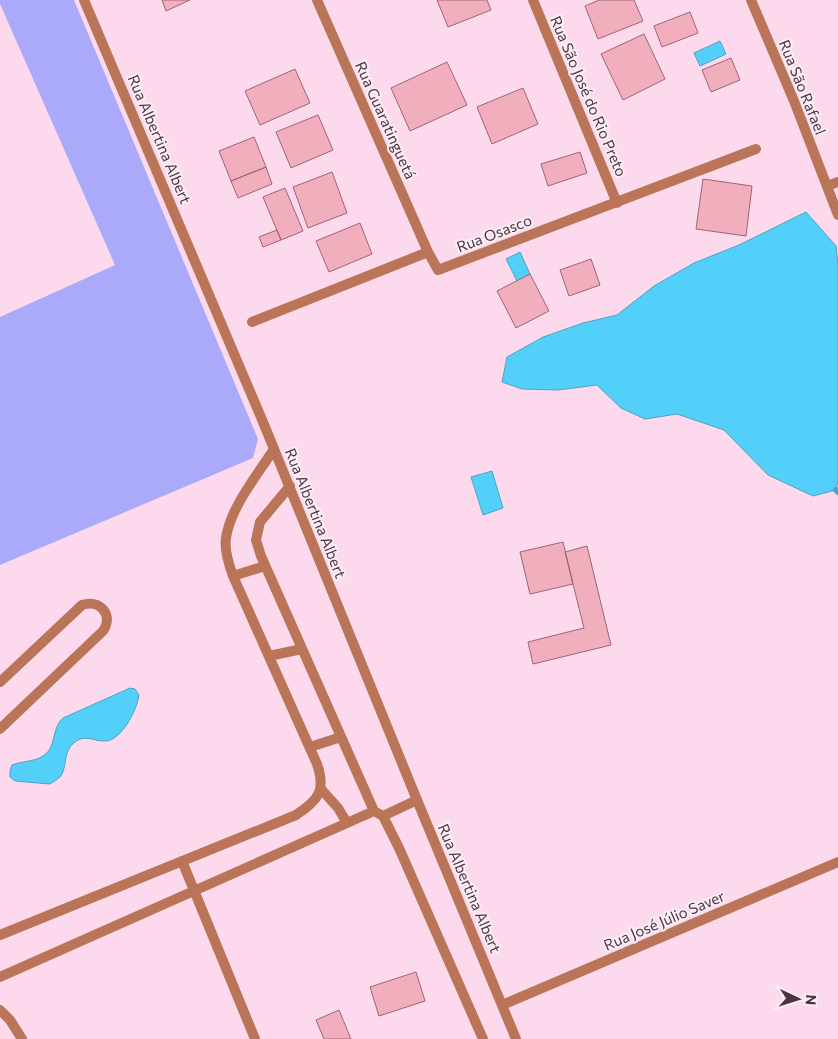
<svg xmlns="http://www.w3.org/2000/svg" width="838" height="1039" font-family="Commissioner,sans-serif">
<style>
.green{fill:#abaafa}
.water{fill:#52d0fa;stroke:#50a1c3}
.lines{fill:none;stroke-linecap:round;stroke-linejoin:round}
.stream{stroke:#50a1c3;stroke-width:6}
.building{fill:#f1afbe;stroke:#9f6472}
.lane{stroke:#ba7558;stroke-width:10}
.street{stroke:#ba7558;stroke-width:10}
.labels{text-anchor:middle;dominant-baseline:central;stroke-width:4;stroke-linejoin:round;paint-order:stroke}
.street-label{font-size:15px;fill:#4c3442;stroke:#fbeef5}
</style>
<rect width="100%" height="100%" fill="#fdd9ed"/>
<path class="green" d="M 0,0 L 74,0 L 258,439 L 253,458 L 0,565 L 0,317 L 115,265 L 0,4 Z"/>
<path class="water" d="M 720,41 L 726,54 L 700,66 L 694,53 Z
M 806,212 L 836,246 L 838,265 L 838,481 L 836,490 L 813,496 L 768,475 L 724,430 L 677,414 L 645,419 L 621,408 L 597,385 L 558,390 L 522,389 L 502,382 L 507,357 L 543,337 L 583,323 L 617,315 L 654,286 L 694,263 L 739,245 Z
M 520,252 L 530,274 L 517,281 L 506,259 Z
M 492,471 L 503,508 L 483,515 L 471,477 Z
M 130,688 L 135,689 L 139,695 C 137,710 121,742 104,741 C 93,741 85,734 75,742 C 62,752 68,767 60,777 C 57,780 53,782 50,784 L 15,781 L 10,777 L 10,771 L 12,765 C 22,761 34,762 43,756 C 57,748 51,728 63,718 Z"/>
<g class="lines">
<path class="stream" d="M 836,490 L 838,492"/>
</g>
<path class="building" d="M 162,0 L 190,0 L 166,11 Z
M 437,0 L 487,0 L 491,10 L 448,27 Z
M 599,0 L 634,0 L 643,21 L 598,39 L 585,6 Z
M 690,12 L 698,33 L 662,47 L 654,26 Z
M 644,34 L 665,79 L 623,100 L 601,54 Z
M 731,58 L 740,80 L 711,92 L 702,70 Z
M 447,62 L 467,105 L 410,131 L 391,88 Z
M 295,69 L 310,103 L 260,125 L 245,91 Z
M 523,88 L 538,124 L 492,144 L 477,107 Z
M 318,115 L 333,150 L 291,168 L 276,132 Z
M 254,137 L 266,167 L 231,181 L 219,151 Z
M 580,152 L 587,173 L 548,186 L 541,164 Z
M 266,167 L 272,184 L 238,198 L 231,181 Z
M 332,172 L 347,213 L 308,228 L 293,187 Z
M 703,179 L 752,186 L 746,236 L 696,229 Z
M 285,188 L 303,231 L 281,240 L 263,197 Z
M 360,223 L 372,254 L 329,272 L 316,241 Z
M 277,230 L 281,240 L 263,247 L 259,237 Z
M 591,259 L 600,285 L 569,296 L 560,270 Z
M 530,274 L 549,311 L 516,328 L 497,291 Z
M 563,542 L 573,584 L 530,594 L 520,552 Z
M 587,546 L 611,645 L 533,664 L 528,642 L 584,628 L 565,552 Z
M 416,972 L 425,1001 L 379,1016 L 370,987 Z
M 339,1010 L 351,1039 L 324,1039 L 316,1020 Z"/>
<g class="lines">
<path class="lane" d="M 233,576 L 265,566
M 269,656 L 302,649
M 0,682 L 82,605 C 100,599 114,615 103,631 L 0,729
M 310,747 L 341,737
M 321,789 L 338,808 L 347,823
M 374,811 L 383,816 L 399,848 L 483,1039
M 383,816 L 417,800
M 182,861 L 255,1039
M 0,935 L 296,815 C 319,800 326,790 317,764 L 233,576 C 229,565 224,549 226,538 C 230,508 258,474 274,449
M 0,977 L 374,811 L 261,556 L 256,540 L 260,522 L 290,486
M 0,1010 L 10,1020 L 22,1039"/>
<path class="street" d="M 84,0 L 263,422 L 417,800 L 516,1039
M 317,0 L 428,252
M 533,0 L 617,203
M 751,0 L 794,101 L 838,215
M 827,186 L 838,182
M 252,322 L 428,252 L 438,270 L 756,149
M 502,1005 L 838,862"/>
</g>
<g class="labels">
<g class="street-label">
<text transform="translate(803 87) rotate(68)">Rua São Rafael</text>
<text transform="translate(589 96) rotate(67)">Rua São José do Rio Preto</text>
<text transform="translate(386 120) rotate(66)">Rua Guaratinguetá</text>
<text transform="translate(160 139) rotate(67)">Rua Albertina Albert</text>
<text transform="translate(494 233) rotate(-21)">Rua Osasco</text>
<text transform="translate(316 513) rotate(68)">Rua Albertina Albert</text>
<text transform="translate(470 888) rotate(67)">Rua Albertina Albert</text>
<text transform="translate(664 920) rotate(-23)">Rua José Júlio Saver</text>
</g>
</g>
<g transform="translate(798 999) rotate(94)" stroke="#fbeef5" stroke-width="4" paint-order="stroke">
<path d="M0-4L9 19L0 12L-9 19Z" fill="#4c3442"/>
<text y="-8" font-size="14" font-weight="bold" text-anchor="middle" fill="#4c3442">N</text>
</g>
</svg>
